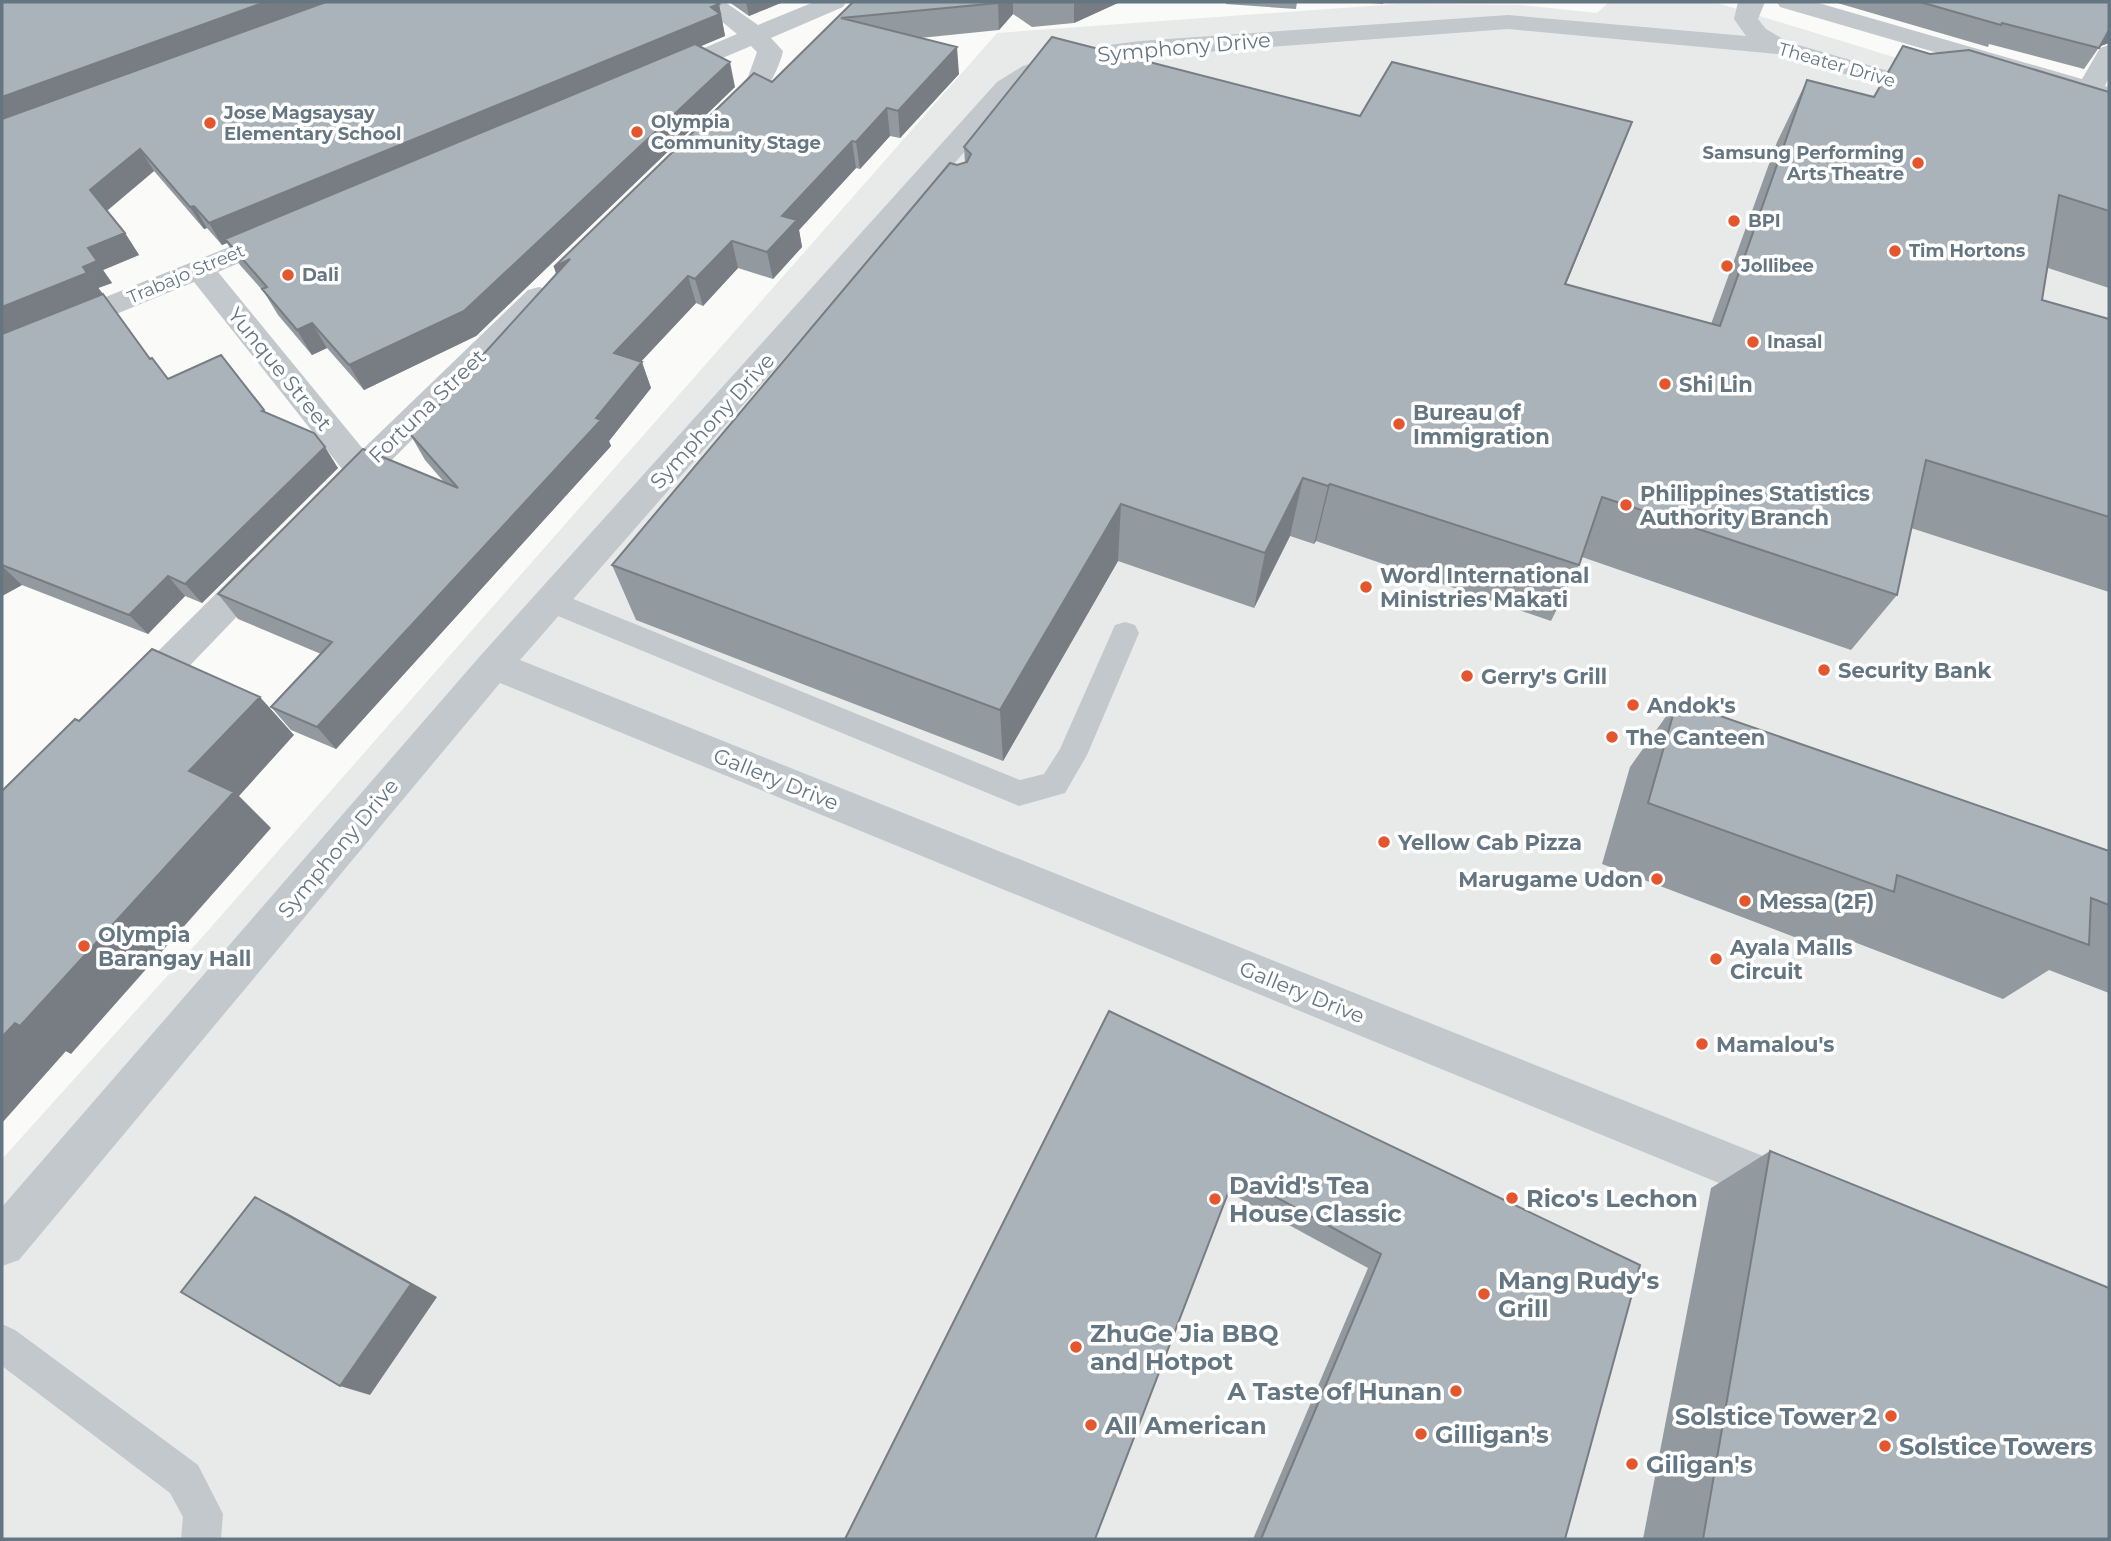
<svg xmlns="http://www.w3.org/2000/svg" width="2111" height="1541" font-family="Montserrat,sans-serif">
<style>
.built{fill:#e8e9e9}
.lines{fill:none;stroke-linecap:round;stroke-linejoin:round}
.service{fill:#c3c8cc;fill-rule:evenodd}
.minor{fill:#c3c8cc;fill-rule:evenodd}
.wall{fill:#929a9f}
.shaded-wall{fill:#777d82}
.building{fill:#aab3b9;stroke:#777d82;stroke-width:2}
.poi-dot{fill:#e4572e;stroke:#fff;stroke-width:2.5}
.labels{text-anchor:middle;dominant-baseline:central;stroke-width:7;stroke-linejoin:round;paint-order:stroke}
.far-street-label{font-size:18px;fill:#657683;stroke:#fff}
.far-poi-label{font-size:18px;font-weight:bold;fill:#657683;stroke:#fff;text-anchor:start}
.street-label{font-size:21px;fill:#657683;stroke:#fff}
.poi-label{font-size:21px;font-weight:bold;fill:#657683;stroke:#fff;text-anchor:start}
.near-poi-label{font-size:24px;font-weight:bold;fill:#657683;stroke:#fff;text-anchor:start}
</style>
<rect width="100%" height="100%" fill="#fafaf8"/>
<path class="built" d="M 1609,2 L 1714,2 L 2109,123 L 2109,1539 L 2,1539 L 2,1159 L 197,943 L 997,33 L 1397,4 L 1522,5 L 1597,13 Z"/>
<g class="lines">
<path class="service" d="M 551,590 L 1020,780 L 1044,774 L 1060,749 L 1115,625 L 1125,622 L 1135,625 L 1139,633 L 1087,755 L 1065,793 L 1019,806 L 541,609 L 537,601 L 541,593 Z
M 2,1324 L 15,1330 L 198,1465 L 223,1514 L 221,1539 L 181,1539 L 183,1517 L 170,1493 L 2,1366 Z"/>
<path class="minor" d="M 698,2 L 725,2 L 758,25 L 814,2 L 846,2 L 843,7 L 771,38 L 783,51 C 778,76 748,127 719,120 L 715,114 L 748,77 L 757,52 L 751,46 L 675,78 L 666,81 L 657,78 L 653,73 L 657,68 L 737,34 Z
M 1738,2 L 1765,2 L 1758,19 L 1766,29 L 1788,42 L 1944,87 L 1948,93 L 1944,99 L 1935,101 L 1777,54 L 1508,29 L 1140,57 C 1091,63 1058,66 1015,94 L 520,660 L 1806,1173 L 1813,1189 L 1806,1205 L 1790,1212 L 500,683 L 19,1260 L 2,1266 L 2,1207 L 481,655 L 997,82 L 1023,66 L 1078,49 L 1140,41 L 1508,15 L 1746,36 L 1734,19 Z
M 1777,2 L 1815,2 L 2082,79 L 2100,48 L 2109,45 L 2109,77 L 2105,86 L 2109,87 L 2109,103 L 1780,7 Z
M 281,226 L 291,229 L 295,235 L 291,241 L 218,272 L 363,449 L 528,290 L 539,287 L 550,290 L 554,297 L 351,501 L 339,504 L 327,501 L 322,492 L 342,469 L 194,282 L 2,361 L 2,339 Z
M 264,554 L 276,558 L 281,567 L 276,576 L 150,707 L 137,711 L 124,707 L 118,696 L 124,685 L 252,558 Z"/>
</g>
<path class="wall" d="M 2,2 L 719,4 L 725,36 L 699,47 L 735,87 L 476,336 L 364,390 L 327,348 L 312,355 L 278,315 L 264,292 L 240,265 L 227,243 L 222,245 L 207,228 L 204,229 L 154,171 L 107,211 L 125,233 L 139,255 L 103,270 L 112,283 L 98,288 L 150,359 L 168,379 L 267,413 L 338,468 L 202,603 L 185,596 L 148,634 L 22,585 L 2,596 Z
M 729,2 L 783,2 L 749,16 Z
M 853,2 L 1120,2 L 1074,23 L 1032,27 L 1013,14 L 999,30 L 920,38 L 959,74 L 900,138 L 890,136 L 860,169 L 856,168 L 799,230 L 802,247 L 773,279 L 738,268 L 703,306 L 696,303 L 641,361 L 651,388 L 609,441 L 611,446 L 336,749 L 291,730 L 271,707 L 321,654 L 238,619 L 218,594 L 444,482 L 425,460 L 410,434 L 481,363 L 479,359 L 556,274 L 554,267 L 772,82 Z
M 1226,2 L 1297,2 L 1296,9 L 1226,4 Z
M 1359,2 L 1384,2 L 1383,4 Z
M 1834,2 L 2109,2 L 2109,43 L 2100,46 L 2084,69 L 1989,44 L 1988,47 Z
M 1930,54 L 2109,92 L 2109,288 L 2048,268 L 2042,300 L 2109,319 L 2109,592 L 1911,528 L 1897,595 L 1851,650 L 1582,557 L 1579,565 L 1551,621 L 1316,541 L 1314,544 L 1290,536 L 1254,608 L 1118,561 L 1003,761 L 636,620 L 612,565 L 957,165 L 965,163 L 964,147 L 1360,116 L 1632,122 L 1566,284 L 1711,324 L 1777,142 L 1807,80 L 1874,97 Z
M 1677,701 L 2109,851 L 2109,993 L 2049,970 L 2003,999 L 1841,937 L 1826,949 L 1602,864 L 1630,767 Z
M 1109,1011 L 1640,1265 L 1565,1539 L 1253,1539 L 1368,1268 L 1228,1192 Z
M 1770,1151 L 2109,1539 L 1643,1539 L 1711,1188 Z"/>
<path class="shaded-wall" d="M 265,2 L 335,2 L 2,125 L 2,97 Z
M 746,2 L 783,2 L 749,16 Z
M 999,2 L 1013,2 L 1013,14 L 999,30 L 998,3 Z
M 1074,2 L 1120,2 L 1074,23 Z
M 719,4 L 725,36 L 227,243 L 225,239 L 227,243 L 222,245 L 209,223 Z
M 2109,30 L 2109,43 L 2098,47 Z
M 957,47 L 959,74 L 900,138 L 898,111 Z
M 730,62 L 735,87 L 476,336 L 364,390 L 349,365 Z
M 887,108 L 890,136 L 860,169 L 856,142 Z
M 1632,122 L 1607,184 L 1541,345 L 1565,284 Z
M 852,141 L 856,168 L 799,230 L 802,247 L 773,279 L 767,252 L 782,216 Z
M 140,149 L 154,171 L 105,212 L 90,190 Z
M 194,206 L 207,228 L 204,229 L 190,207 Z
M 125,233 L 139,255 L 103,270 L 112,283 L 98,288 L 83,267 L 88,248 Z
M 732,241 L 738,268 L 703,306 L 695,279 Z
M 570,259 L 564,293 L 554,267 Z
M 87,273 L 103,294 L 2,336 L 2,307 Z
M 688,276 L 696,303 L 624,380 L 614,353 Z
M 312,323 L 327,348 L 312,355 L 297,330 Z
M 642,362 L 651,388 L 609,441 L 611,446 L 336,749 L 317,727 L 596,418 Z
M 325,447 L 338,468 L 202,603 L 185,584 Z
M 1303,478 L 1290,536 L 1254,608 L 1265,553 Z
M 1330,484 L 1316,541 L 1314,544 L 1328,486 Z
M 1121,504 L 1118,561 L 1003,761 L 1000,710 Z
M 2,566 L 22,585 L 2,596 Z
M 168,576 L 185,596 L 148,634 L 129,615 Z
M 260,697 L 294,735 L 239,796 L 271,828 L 71,1054 L 20,1026 L 189,771 Z
M 15,1023 L 66,1051 L 2,1123 L 2,1037 Z
M 255,1197 L 287,1213 L 437,1297 L 370,1395 L 340,1386 Z"/>
<path class="building" d="M 2,2 L 265,2 L 2,97 Z
M 326,2 L 715,2 L 719,4 L 711,7 L 720,14 L 209,223 L 194,206 L 190,207 L 140,149 L 90,190 L 125,233 L 88,248 L 97,261 L 83,267 L 87,273 L 2,307 L 2,119 Z
M 853,2 L 999,2 L 998,3 L 841,18 L 957,47 L 898,111 L 887,108 L 856,142 L 852,141 L 782,216 L 797,220 L 767,252 L 732,241 L 695,279 L 688,276 L 614,353 L 642,362 L 596,418 L 601,420 L 317,727 L 271,707 L 332,642 L 218,594 L 363,449 L 458,488 L 410,434 L 484,360 L 479,359 L 570,259 L 554,267 L 754,73 L 772,82 Z
M 1920,2 L 2109,2 L 2109,30 L 2099,48 L 2002,23 L 2001,25 Z
M 1052,37 L 1360,116 L 1392,62 L 1632,122 L 1565,284 L 1720,326 L 1807,80 L 1874,97 L 1903,46 L 1930,54 L 1969,50 L 2109,92 L 2109,211 L 2059,195 L 2042,300 L 2109,319 L 2109,517 L 1926,460 L 1897,595 L 1602,497 L 1579,565 L 1330,484 L 1328,486 L 1303,478 L 1265,553 L 1121,504 L 1000,710 L 612,565 L 950,163 L 957,165 L 967,162 L 971,154 L 964,147 Z
M 695,44 L 730,62 L 464,311 L 349,365 L 312,323 L 297,330 L 262,289 L 267,287 L 225,239 Z
M 103,294 L 150,359 L 152,358 L 168,379 L 221,355 L 264,410 L 262,411 L 314,433 L 325,447 L 185,584 L 168,576 L 129,615 L 2,565 L 2,334 Z
M 152,649 L 260,697 L 189,771 L 234,792 L 20,1026 L 15,1023 L 2,1037 L 2,791 L 75,719 L 79,721 Z
M 1677,701 L 2109,851 L 2109,905 L 2091,898 L 2089,945 L 1897,875 L 1894,892 L 1648,803 Z
M 1109,1011 L 1640,1265 L 1565,1539 L 1261,1539 L 1381,1254 L 1235,1175 L 1095,1539 L 845,1539 Z
M 1770,1151 L 2109,1288 L 2109,1539 L 1703,1539 Z
M 255,1197 L 411,1284 L 340,1386 L 181,1292 Z"/>
<g class="poi-dot">
<circle cx="210" cy="123" r="7"/>
<circle cx="637" cy="132" r="7"/>
<circle cx="1918" cy="163" r="7"/>
<circle cx="1734" cy="221" r="7"/>
<circle cx="1895" cy="251" r="7"/>
<circle cx="1727" cy="266" r="7"/>
<circle cx="288" cy="275" r="7"/>
<circle cx="1753" cy="342" r="7"/>
<circle cx="1665" cy="384" r="7"/>
<circle cx="1399" cy="424" r="7"/>
<circle cx="1626" cy="505" r="7"/>
<circle cx="1366" cy="587" r="7"/>
<circle cx="1824" cy="670" r="7"/>
<circle cx="1467" cy="676" r="7"/>
<circle cx="1633" cy="705" r="7"/>
<circle cx="1612" cy="737" r="7"/>
<circle cx="1384" cy="842" r="7"/>
<circle cx="1657" cy="879" r="7"/>
<circle cx="1745" cy="901" r="7"/>
<circle cx="84" cy="946" r="7"/>
<circle cx="1716" cy="959" r="7"/>
<circle cx="1702" cy="1044" r="7"/>
<circle cx="1512" cy="1198" r="7"/>
<circle cx="1215" cy="1199" r="7"/>
<circle cx="1484" cy="1294" r="7"/>
<circle cx="1076" cy="1347" r="7"/>
<circle cx="1456" cy="1391" r="7"/>
<circle cx="1891" cy="1416" r="7"/>
<circle cx="1091" cy="1425" r="7"/>
<circle cx="1421" cy="1434" r="7"/>
<circle cx="1885" cy="1446" r="7"/>
<circle cx="1632" cy="1464" r="7"/>
</g>
<g class="labels">
<g class="far-street-label">
<text transform="translate(1837 65) rotate(16)">Theater Drive</text>
<text transform="translate(186 274) rotate(-23)">Trabajo Street</text>
</g>
<g class="far-poi-label">
<text x="224" y="113">Jose Magsaysay<tspan x="224" dy="21">Elementary School</tspan></text>
<text x="651" y="122">Olympia<tspan x="651" dy="21">Community Stage</tspan></text>
<text x="1904" y="153" text-anchor="end">Samsung Performing<tspan x="1904" dy="21">Arts Theatre</tspan></text>
<text x="1748" y="221">BPI</text>
<text x="1909" y="251">Tim Hortons</text>
<text x="1741" y="266">Jollibee</text>
<text x="302" y="275">Dali</text>
<text x="1767" y="342">Inasal</text>
</g>
<g class="street-label">
<text transform="translate(1184 47) rotate(-5)">Symphony Drive</text>
<text transform="translate(280 369) rotate(51)">Yunque Street</text>
<text transform="translate(427 406) rotate(-44)">Fortuna Street</text>
<text transform="translate(712 421) rotate(-48)">Symphony Drive</text>
<text transform="translate(776 779) rotate(22)">Gallery Drive</text>
<text transform="translate(338 848) rotate(-50)">Symphony Drive</text>
<text transform="translate(1302 992) rotate(22)">Gallery Drive</text>
</g>
<g class="poi-label">
<text x="1679" y="384">Shi Lin</text>
<text x="1413" y="412">Bureau of<tspan x="1413" dy="24">Immigration</tspan></text>
<text x="1640" y="493">Philippines Statistics<tspan x="1640" dy="24">Authority Branch</tspan></text>
<text x="1380" y="575">Word International<tspan x="1380" dy="24">Ministries Makati</tspan></text>
<text x="1838" y="670">Security Bank</text>
<text x="1481" y="676">Gerry's Grill</text>
<text x="1647" y="705">Andok's</text>
<text x="1626" y="737">The Canteen</text>
<text x="1398" y="842">Yellow Cab Pizza</text>
<text x="1643" y="879" text-anchor="end">Marugame Udon</text>
<text x="1759" y="901">Messa (2F)</text>
<text x="98" y="934">Olympia<tspan x="98" dy="24">Barangay Hall</tspan></text>
<text x="1730" y="947">Ayala Malls<tspan x="1730" dy="24">Circuit</tspan></text>
<text x="1716" y="1044">Mamalou's</text>
</g>
<g class="near-poi-label">
<text x="1229" y="1185">David's Tea<tspan x="1229" dy="28">House Classic</tspan></text>
<text x="1526" y="1198">Rico's Lechon</text>
<text x="1498" y="1280">Mang Rudy's<tspan x="1498" dy="28">Grill</tspan></text>
<text x="1090" y="1333">ZhuGe Jia BBQ<tspan x="1090" dy="28">and Hotpot</tspan></text>
<text x="1442" y="1391" text-anchor="end">A Taste of Hunan</text>
<text x="1877" y="1416" text-anchor="end">Solstice Tower 2</text>
<text x="1105" y="1425">All American</text>
<text x="1435" y="1434">Gilligan's</text>
<text x="1899" y="1446">Solstice Towers</text>
<text x="1646" y="1464">Giligan's</text>
</g>
</g>
<rect width="2111" height="1541" fill="none" stroke="#657683" stroke-width="7"/>
</svg>
